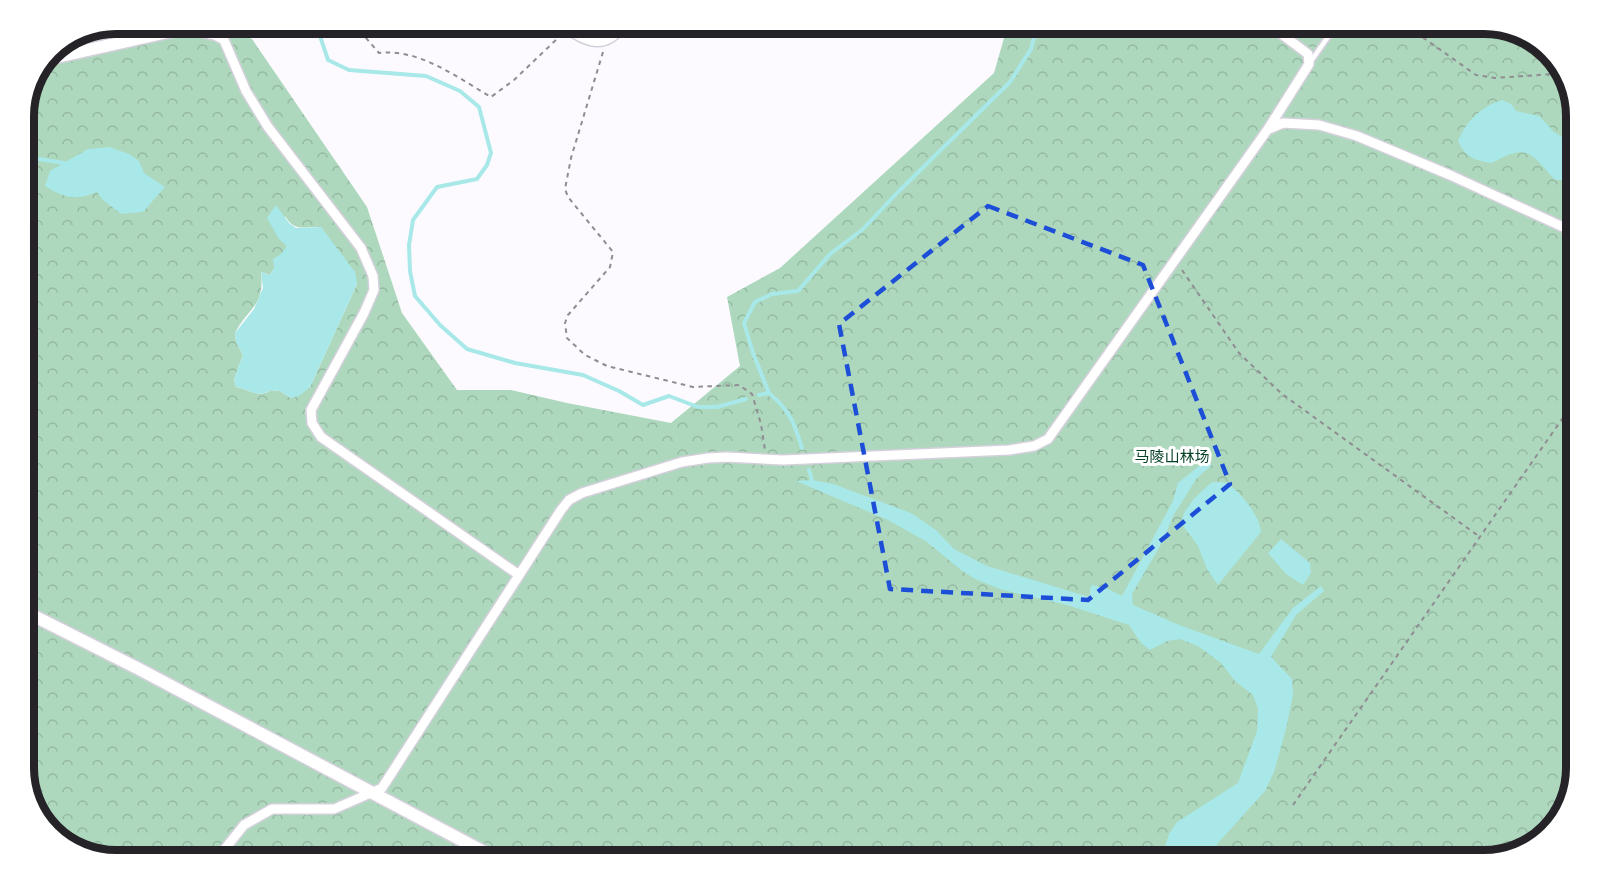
<svg xmlns="http://www.w3.org/2000/svg" width="1600" height="884" font-family="Helvetica,'Noto Sans SC',sans-serif">
<style>
.forest{fill:url(#forest-crowns);fill-rule:evenodd}
.water{fill:#a8e8e8}
.lines{fill:none;stroke-linecap:round;stroke-linejoin:round}
.stream{stroke:#a8e8e8;stroke-width:4}
.service-casing{stroke:#d4d0db;stroke-width:8}
.minor-casing{stroke:#d4d0db;stroke-width:12}
.tertiary-casing{stroke:#d4d0db;stroke-width:15}
.path{stroke:#8f8d91;stroke-width:2;stroke-dasharray:4.5 4.5;stroke-linecap:butt}
.service{stroke:#fff;stroke-width:4.5}
.minor{stroke:#fff;stroke-width:9}
.tertiary{stroke:#fff;stroke-width:12}
.marked{fill:none;stroke:#1d4ed8;stroke-width:4.5;stroke-dasharray:12 8;stroke-linejoin:round}
.labels{text-anchor:middle;dominant-baseline:central;stroke-width:6;stroke-linejoin:round;paint-order:stroke}
.park-label{font-size:15px;fill:#064126;stroke:#fff}
.rim{fill:none;stroke:#252327;stroke-width:8}
</style>
<defs>
<pattern id="forest-crowns" width="20" height="18" patternUnits="userSpaceOnUse" patternTransform="scale(1.5)"><rect width="20" height="18" fill="#add8bd"/><path d="M2 6a3 3 0 1 1 6 0M12 15a3 3 0 1 1 6 0" fill="none" stroke="#95b9a2"/></pattern>
</defs>
<rect width="100%" height="100%" fill="#fcfaff"/>
<path class="forest" d="M 116,24 L 208,24 L 252,39 L 367,207 L 402,313 L 457,390 L 511,390 L 567,403 L 671,423 L 740,366 L 727,297 L 780,268 L 994,73 L 1008,24 L 1484,24 L 1530,36 L 1561,65 L 1576,110 L 1576,768 L 1564,814 L 1530,847 L 1484,860 L 116,860 L 70,848 L 39,819 L 24,774 L 24,110 L 51,51 ZM 285,216 C 295,233 305,226 321,227 L 357,284 L 310,387 L 291,398 L 280,391 L 271,390 C 259,399 249,389 236,387 L 234,379 L 243,355 L 236,342 L 235,333 C 248,307 265,307 261,272 L 270,275 L 287,246 Z"/>
<path class="water" d="M 1502,100 L 1511,104 L 1516,111 L 1539,116 L 1554,132 L 1576,146 L 1576,176 L 1564,180 L 1555,180 C 1531,154 1529,142 1492,163 C 1474,160 1466,158 1458,141 C 1466,121 1482,106 1502,100 Z
M 109,147 L 129,154 L 139,161 L 144,173 L 165,187 L 143,212 L 121,214 L 102,199 L 97,192 C 76,201 64,198 45,186 L 50,171 L 88,149 Z
M 276,205 L 289,223 L 296,228 L 321,227 L 355,272 L 357,284 L 310,387 L 299,396 L 291,398 L 280,391 L 271,390 C 258,399 249,389 236,387 L 234,379 L 243,355 L 236,342 L 235,333 L 254,309 L 263,288 L 261,272 L 270,275 L 274,268 L 273,259 L 281,254 L 287,246 L 279,239 L 267,218 Z
M 1205,461 L 1212,465 L 1197,478 L 1173,516 L 1163,541 L 1132,594 L 1133,605 L 1179,625 L 1259,654 L 1293,608 L 1321,586 L 1324,591 L 1296,615 L 1271,657 L 1292,679 L 1293,695 L 1286,729 L 1274,772 L 1265,791 L 1218,843 L 1209,860 L 1161,860 L 1169,834 L 1177,822 L 1238,783 L 1257,731 L 1258,709 L 1253,695 L 1235,681 L 1221,663 L 1198,646 L 1180,639 L 1167,641 L 1150,650 L 1141,643 L 1129,625 L 1067,605 L 1003,590 L 977,580 L 961,570 L 927,542 L 888,520 L 796,481 L 812,480 L 833,484 L 911,513 L 936,530 L 954,549 L 987,566 L 1089,597 L 1091,585 L 1106,588 L 1122,596 L 1173,501 L 1178,483 Z
M 1212,482 C 1217,482 1223,482 1226,483 C 1241,491 1260,517 1261,532 L 1218,585 L 1207,569 L 1198,546 L 1181,523 C 1185,504 1199,494 1212,482 Z
M 1281,539 L 1310,563 L 1311,573 L 1303,585 L 1286,574 L 1268,553 Z"/>
<g class="lines">
<path class="stream" d="M 321,24 L 320,36 L 328,60 L 349,70 L 426,76 L 460,91 L 479,107 L 491,153 L 487,165 L 477,179 L 437,187 L 413,220 L 409,245 L 410,271 L 415,296 L 440,325 L 467,349 L 515,363 L 583,375 L 619,391 L 643,405 L 669,396 L 698,407 L 717,407 L 746,399
M 24,159 L 32,158 L 64,163
M 769,393 L 753,353 L 744,323 L 755,302 L 772,294 L 798,291 L 830,254 L 862,230 L 897,193 L 1010,82 L 1031,49 L 1038,24
M 759,395 L 769,393 C 790,411 794,422 802,448
M 809,470 L 812,480"/>
<g class="service-casing">
<path id="service" d="M 1309,64 L 1337,24"/>
</g>
<g class="minor-casing">
<path id="minor" d="M 211,33 L 224,40 L 246,91 L 268,127 L 361,248 L 373,276 L 374,290 L 364,313 L 311,410 L 312,423 L 321,437 L 519,575
M 1269,129 L 1283,123 L 1319,125 L 1357,136 L 1450,175 L 1576,233
M 216,860 L 244,825 L 272,809 L 334,809 L 382,788 L 561,510 L 569,500 L 582,493 L 682,462 L 708,458 L 726,457 L 783,460 L 1009,450 L 1034,446 L 1048,439 L 1268,129 L 1309,64 L 1308,54 L 1268,24"/>
</g>
<g class="tertiary-casing">
<path id="tertiary" d="M 562,24 C 586,39 603,51 622,24
M 48,59 L 172,31 L 190,28 L 211,33 L 215,24
M 24,611 L 139,669 L 499,860"/>
</g>
<path class="path" d="M 354,24 L 379,53 C 419,48 458,78 491,97 L 514,80 L 559,37
M 1425,24 L 1418,34 L 1476,75 L 1495,78 L 1553,74 L 1559,64
M 603,52 L 571,158 L 565,189 L 568,197 L 613,252 L 610,267 L 568,315 L 565,323 L 567,338 L 585,355 L 607,366 L 693,387 L 739,385 L 752,394 L 761,424 L 765,450
M 1553,74 L 1575,107
M 1182,270 L 1239,353 L 1282,394 L 1480,537
M 1293,805 L 1576,399
M 239,848 L 242,860"/>
<use href="#service" class="service"/>
<use href="#minor" class="minor"/>
<use href="#tertiary" class="tertiary"/>
</g>
<path class="marked" d="M 988,206 L 1143,265 L 1230,484 L 1088,600 L 890,589 L 839,324 Z"/>
<g class="labels">
<g class="park-label">
<text x="1172" y="456">马陵山林场</text>
</g>
</g>
<path d="M0 0H1600V884H0ZM116 34H1484A82 82 0 0 1 1566 116V768A82 82 0 0 1 1484 850H116A82 82 0 0 1 34 768V116A82 82 0 0 1 116 34Z" fill="#fff" fill-rule="evenodd"/>
<path class="rim" d="M116 34H1484A82 82 0 0 1 1566 116V768A82 82 0 0 1 1484 850H116A82 82 0 0 1 34 768V116A82 82 0 0 1 116 34Z"/>
</svg>
